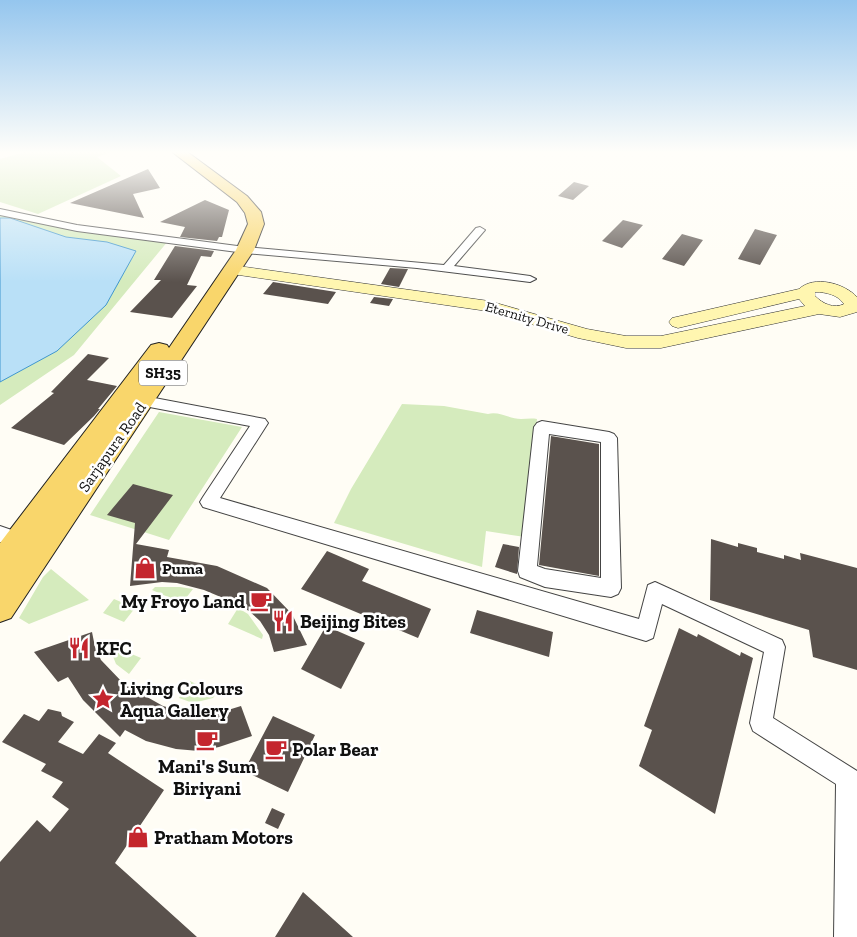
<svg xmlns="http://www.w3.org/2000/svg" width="857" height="937" font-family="'Zilla Slab',serif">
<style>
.green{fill:#d5ebbd}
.water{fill:#b9e0f7;stroke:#3f96cf}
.building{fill:#5a524d}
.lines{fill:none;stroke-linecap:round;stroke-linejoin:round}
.street-casing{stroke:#444;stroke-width:2}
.secondary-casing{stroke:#333;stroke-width:1}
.primary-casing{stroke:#222;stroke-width:2}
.street{fill:#fff;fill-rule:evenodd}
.secondary{fill:#fff6b0;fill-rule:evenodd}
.primary{fill:#f9d66b;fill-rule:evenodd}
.labels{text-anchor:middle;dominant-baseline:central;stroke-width:5;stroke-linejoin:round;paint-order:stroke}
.far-street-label{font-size:14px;fill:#111;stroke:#fff}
.shield{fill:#fff;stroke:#585858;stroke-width:1}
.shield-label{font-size:15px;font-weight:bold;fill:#111}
.street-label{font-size:16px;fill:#111;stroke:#fff}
.poi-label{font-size:16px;font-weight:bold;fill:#111;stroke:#fff;text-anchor:start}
.near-poi-label{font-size:19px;font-weight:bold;fill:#111;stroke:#fff;text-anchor:start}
</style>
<rect width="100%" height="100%" fill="#fffdf5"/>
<path class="green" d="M 28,151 L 114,151 L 97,157 L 121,176 L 38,214 L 0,202 L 0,159 Z
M 0,215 L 73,229 L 168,241 L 74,355 L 0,405 Z
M 402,404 L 444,406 L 488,414 C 499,411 510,419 521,419 C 526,419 531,418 537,419 L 525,537 L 486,531 L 482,567 L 334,523 L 351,489 Z
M 159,412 L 242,427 L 169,540 L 90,515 Z
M 51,569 L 89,600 L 29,624 L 19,618 L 43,577 Z
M 155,587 L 180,587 L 193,589 L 182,603 L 152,590 Z
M 114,599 L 135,608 L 124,622 L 103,613 Z
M 238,608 L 248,614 L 263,635 L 262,639 L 228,624 Z
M 113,646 L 141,658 L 129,674 L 116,664 L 110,649 Z
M 190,681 L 216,694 L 213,698 L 193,703 L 179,698 Z"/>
<path class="water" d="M 0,218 L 10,218 L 66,237 L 107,242 L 136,251 L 106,305 L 57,351 L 0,382 Z"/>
<path class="building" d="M 148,169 L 160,188 L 133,194 L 144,218 L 70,203 Z
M 574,182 L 589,186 L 573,200 L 558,196 Z
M 205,200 L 229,210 L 222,237 L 219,237 L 217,241 L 180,237 L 185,227 L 160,222 Z
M 623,220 L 643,225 L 622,248 L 602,241 Z
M 755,229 L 777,235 L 760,265 L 738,259 Z
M 682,234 L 703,240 L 684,266 L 662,259 Z
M 175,246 L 214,251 L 211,257 L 201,256 L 187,285 L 197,286 L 172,318 L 130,312 L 161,280 L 154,280 Z
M 390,268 L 408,269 L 399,287 L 381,284 Z
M 273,282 L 336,292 L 328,304 L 263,294 Z
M 374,297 L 393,299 L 389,306 L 370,303 Z
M 88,354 L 109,358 L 87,380 L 117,386 L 98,409 L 100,409 L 94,416 L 64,445 L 11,428 L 54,393 L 51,392 Z
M 551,436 L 599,444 L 599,576 L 539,565 Z
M 133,484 L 173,495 L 136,544 L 169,550 L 167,557 L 217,566 L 267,588 L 292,614 L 307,645 L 274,652 L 269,635 L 260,621 L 249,611 L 235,603 L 204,590 L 177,583 L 162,582 L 130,586 L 135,523 L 107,515 Z
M 711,539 L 738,547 L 738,543 L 757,548 L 757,552 L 784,559 L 784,555 L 801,560 L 800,553 L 857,568 L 857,670 L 813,657 L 809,630 L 710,600 Z
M 503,544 L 519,547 L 517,574 L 495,567 Z
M 327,551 L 369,569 L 362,581 L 431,609 L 418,638 L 301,589 Z
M 477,610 L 553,632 L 549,657 L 470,633 Z
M 326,626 L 365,643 L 341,689 L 301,669 Z
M 679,628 L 697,637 L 698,634 L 740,656 L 741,652 L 753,658 L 715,814 L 639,766 L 652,730 L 644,726 Z
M 92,632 L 95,647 L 101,660 L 124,684 L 163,706 L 196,715 L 215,714 L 241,706 L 252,736 L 219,747 L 199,751 L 176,749 L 146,741 L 125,730 L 120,737 L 83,700 L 68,677 L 58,682 L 34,652 Z
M 48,709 L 61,712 L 62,716 L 74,722 L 58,742 L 83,754 L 99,734 L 116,743 L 108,753 L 164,790 L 115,863 L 197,937 L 0,937 L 0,862 L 37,820 L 50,832 L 69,809 L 52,797 L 63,782 L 41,771 L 46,764 L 2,742 L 24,714 L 39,721 Z
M 273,716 L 315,735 L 288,792 L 244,771 Z
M 272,808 L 285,814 L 278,829 L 265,823 Z
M 303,892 L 353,937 L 275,937 Z"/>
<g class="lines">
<g class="street-casing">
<path id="street" d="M 0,209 L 77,225 L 245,247 L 444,265 L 476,228 L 480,227 L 485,230 L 454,266 L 530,276 L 536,279 L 530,282 L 417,268 L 245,253 L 77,231 L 0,215 Z
M 144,396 L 265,419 L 268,423 L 220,498 L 639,619 L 648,585 L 655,582 L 782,640 L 785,647 L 773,718 L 857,771 L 857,937 L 834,937 L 836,784 L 753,731 L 750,723 L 764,652 L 662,604 L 653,638 L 646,641 L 203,507 L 200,502 L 203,497 L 250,426 L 139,405 L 137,401 L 139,397 Z
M 542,421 L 609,432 L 614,434 L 617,438 L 621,588 L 618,594 L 611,597 L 545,587 L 520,577 L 518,571 L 534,427 L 537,423 ZM 549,434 L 601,442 L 601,578 L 545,569 L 537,566 Z
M 0,526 L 26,535 L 29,541 L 26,547 L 20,549 L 0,542 Z"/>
</g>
<g class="secondary-casing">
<path id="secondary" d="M 231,265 L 489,301 L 587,329 L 626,336 L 661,336 L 805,306 L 799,299 L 678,328 L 672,326 L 669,322 L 672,318 L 799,289 C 814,275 844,283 857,297 L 857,312 L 840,317 L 819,314 L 661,348 L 626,348 L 578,338 L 487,311 L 225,273 L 223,270 L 225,267 ZM 815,292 C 827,292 838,295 844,304 C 834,309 823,304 815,296 Z"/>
</g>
<g class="primary-casing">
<path id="primary" d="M 171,151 L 186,151 L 247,196 L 261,212 L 264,224 L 254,250 L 11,618 L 0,622 L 0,543 L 151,345 L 159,343 L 167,345 L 169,348 L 236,250 L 248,224 L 245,213 L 237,202 Z"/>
</g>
<use href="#street" class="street"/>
<use href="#secondary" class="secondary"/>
<use href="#primary" class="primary"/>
</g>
<linearGradient id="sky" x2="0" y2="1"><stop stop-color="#95c6ee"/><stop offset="0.54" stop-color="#fffefa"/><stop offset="1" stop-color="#fffefa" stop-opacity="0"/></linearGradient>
<rect width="857" height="282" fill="url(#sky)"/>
<defs>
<g id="shop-bare" transform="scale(1.725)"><path d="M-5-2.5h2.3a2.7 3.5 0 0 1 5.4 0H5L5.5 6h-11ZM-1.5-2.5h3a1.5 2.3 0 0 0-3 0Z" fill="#c4262e" stroke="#fff" stroke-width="2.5" paint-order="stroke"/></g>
<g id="cafe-bare" transform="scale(1.725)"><path d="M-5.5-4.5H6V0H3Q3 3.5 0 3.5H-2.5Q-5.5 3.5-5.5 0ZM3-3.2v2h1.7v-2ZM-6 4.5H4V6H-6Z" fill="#c4262e" stroke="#fff" stroke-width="2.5" paint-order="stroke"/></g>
<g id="restaurant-bare" transform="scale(1.725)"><path d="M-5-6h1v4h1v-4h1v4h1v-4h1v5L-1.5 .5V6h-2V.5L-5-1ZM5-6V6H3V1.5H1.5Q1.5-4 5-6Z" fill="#c4262e" stroke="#fff" stroke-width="2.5" paint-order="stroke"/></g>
<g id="sight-bare" transform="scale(1.725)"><path d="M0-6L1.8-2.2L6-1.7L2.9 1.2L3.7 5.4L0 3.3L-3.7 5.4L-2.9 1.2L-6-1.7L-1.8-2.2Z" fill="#c4262e" stroke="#fff" stroke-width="2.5" paint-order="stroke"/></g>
</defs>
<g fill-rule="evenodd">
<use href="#shop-bare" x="145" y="568"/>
<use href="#cafe-bare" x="261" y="601"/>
<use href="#restaurant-bare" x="283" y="621"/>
<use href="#restaurant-bare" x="79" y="648"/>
<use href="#sight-bare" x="103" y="699"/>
<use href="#cafe-bare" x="207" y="740"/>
<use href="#cafe-bare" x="276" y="749"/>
<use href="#shop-bare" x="138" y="837"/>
</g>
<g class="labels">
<g class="far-street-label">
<text transform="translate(527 318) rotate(16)">Eternity Drive</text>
</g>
<rect class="shield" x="139" y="360.5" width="48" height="25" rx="4"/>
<g class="shield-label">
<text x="163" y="373">SH35</text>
</g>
<g class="street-label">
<text transform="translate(112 447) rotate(-55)">Sarjapura Road</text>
</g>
<g class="poi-label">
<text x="162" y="568">Puma</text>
</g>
<g class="near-poi-label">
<text x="245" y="601" text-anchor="end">My Froyo Land</text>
<text x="300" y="621">Beijing Bites</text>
<text x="96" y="648">KFC</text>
<text x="120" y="688">Living Colours<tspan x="120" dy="22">Aqua Gallery</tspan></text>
<text x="292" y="749">Polar Bear</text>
<text x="207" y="766" text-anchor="middle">Mani's Sum<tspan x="207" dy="22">Biriyani</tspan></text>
<text x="154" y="837">Pratham Motors</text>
</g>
</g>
</svg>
